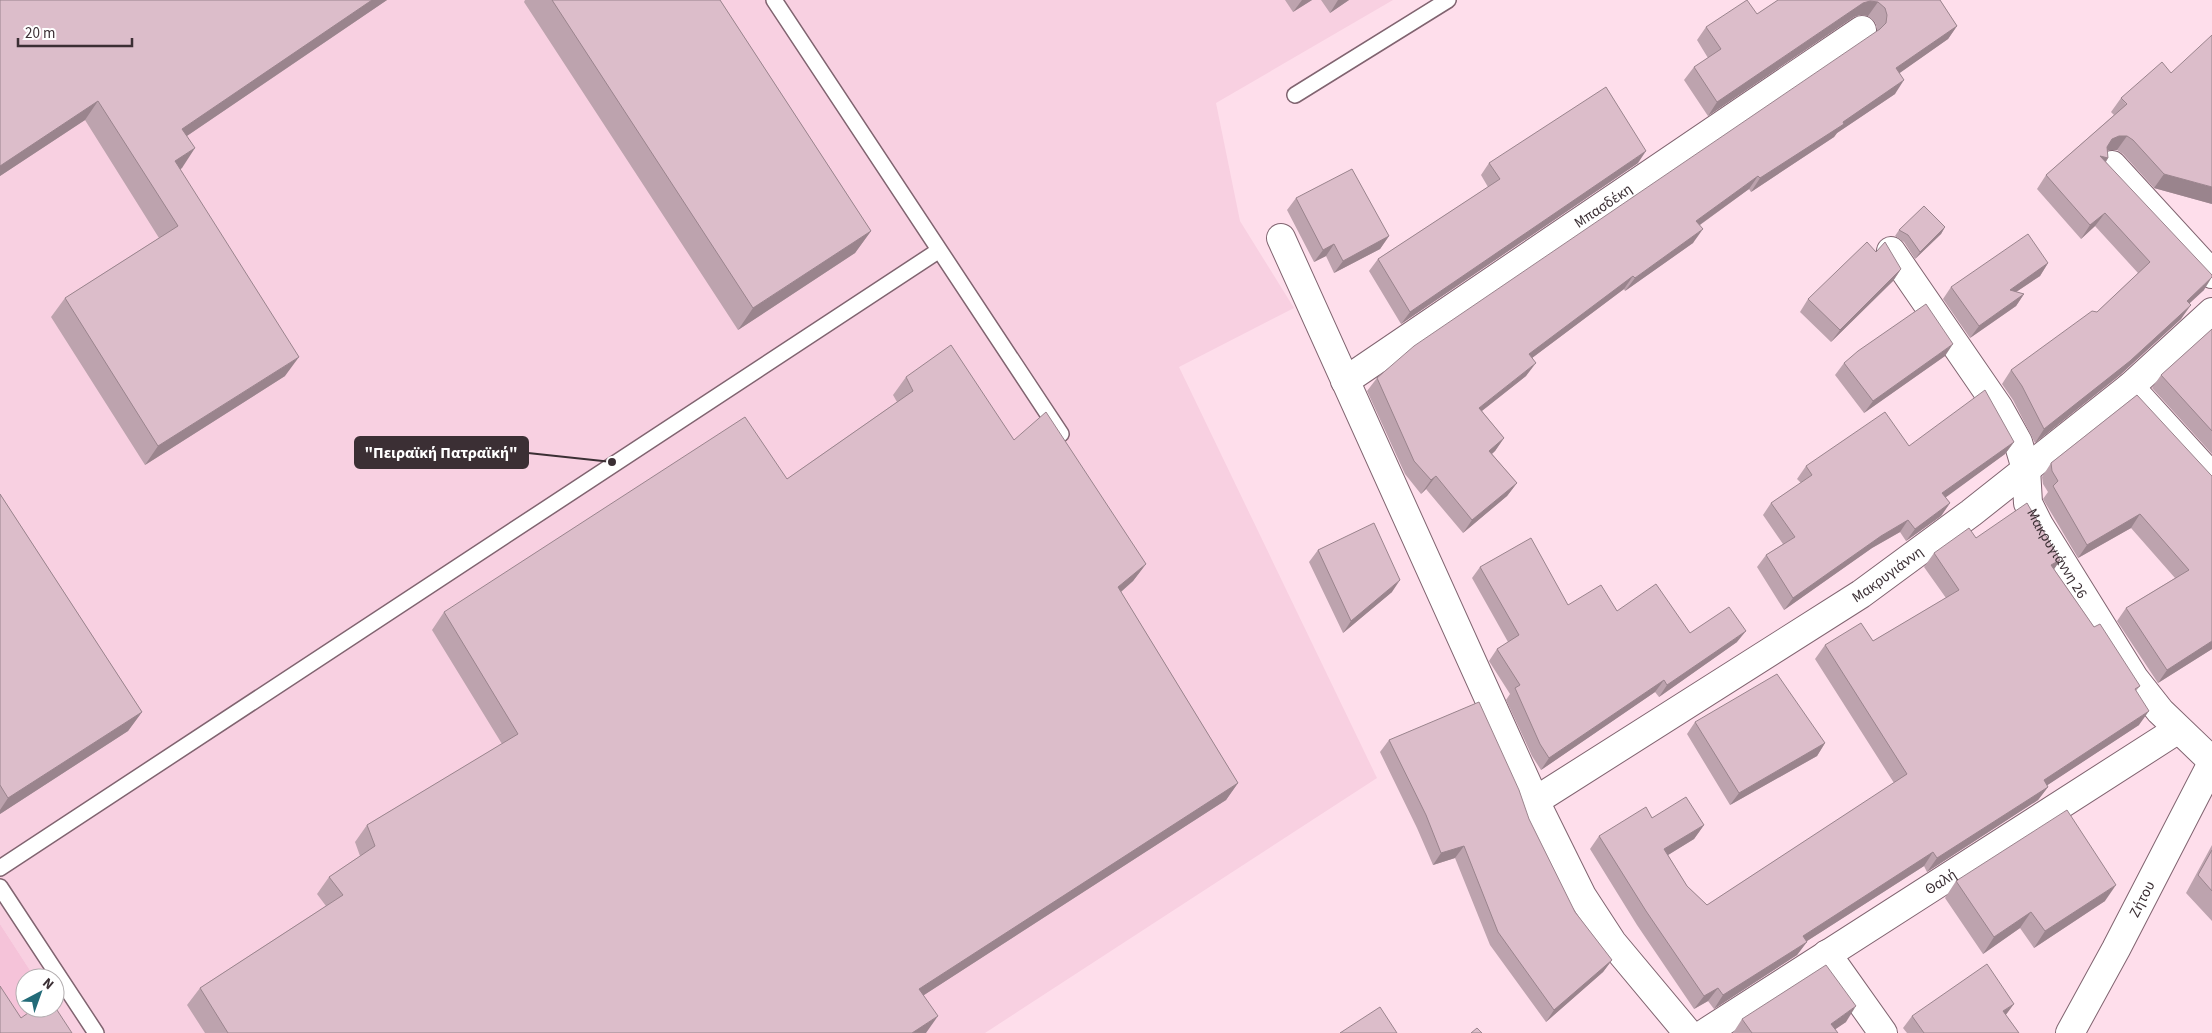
<svg xmlns="http://www.w3.org/2000/svg" width="2212" height="1033" font-family="'Source Sans 3',sans-serif">
<style>
.built{fill:#f8d0e1}
.green{fill:#f5c3d9}
.lines{fill:none;stroke-linecap:round;stroke-linejoin:round}
.service-casing{stroke:#806470;stroke-width:18}
.minor-casing{stroke:#806470;stroke-width:30}
.service{stroke:#fff;stroke-width:15}
.minor{stroke:#fff;stroke-width:28}
.wall{fill:#bda3ae}
.shaded-wall{fill:#9a848d}
.building{fill:#dcbdca;stroke:#9a848d}
.labels{text-anchor:middle;dominant-baseline:central;stroke-width:4;stroke-linejoin:round;paint-order:stroke}
.street-label{font-size:15px;fill:#3b2f34;stroke:#fff}
.leader{fill:none;stroke:#3b2f34;stroke-width:2}
.callout-dot{fill:#3b2f34;stroke:#fff;stroke-width:2}
.callout{fill:#3b2f34;stroke:#3b2f34;stroke-width:2}
.callout-label{font-size:16px;text-anchor:middle;font-weight:bold;fill:#fff}
</style>
<rect width="100%" height="100%" fill="#fedeeb"/>
<path class="built" d="M 0,0 L 1393,0 L 1216,103 L 1240,221 L 1294,308 L 1179,367 L 1377,778 L 985,1033 L 15,1033 L 55,1008 L 55,978 L 35,978 L 0,924 Z"/>
<path class="green" d="M 0,924 L 35,978 L 25,978 L 25,1008 L 52,1008 L 0,1033 Z"/>
<g class="lines">
<g class="service-casing">
<path id="service" d="M 774,0 L 1061,434
M 1295,95 L 1448,0
M 0,868 L 938,251
M 0,887 L 96,1033"/>
</g>
<g class="minor-casing">
<g id="minor">
<path d="M 2112,165 L 2212,274"/>
<path d="M 1281,238 L 1535,801 L 1582,896 L 1612,942 L 1688,1033"/>
<path id="s1" d="M 1891,251 L 1999,408 L 2018,442 L 2026,469 L 2028,503 L 2039,525 L 2134,678 L 2160,711 L 2212,761"/>
<path id="s2" d="M 1345,381 L 1862,30"/>
<path d="M 2130,387 L 2212,477"/>
<path id="s3" d="M 1535,801 L 1861,594 L 1971,513 L 2130,387 L 2212,312"/>
<path d="M 1827,954 L 1883,1033"/>
<path id="s4" d="M 1705,1033 L 2177,730"/>
<path id="s5" d="M 2070,1033 L 2116,949 L 2212,763"/>
</g>
</g>
<use href="#service" class="service"/>
<use href="#minor" class="minor"/>
</g>
<path class="wall" d="M 0,0 L 387,0 L 187,136 L 182,168 L 180,169 L 285,376 L 145,465 L 51,317 L 65,298 L 159,238 L 85,120 L 0,176 Z
M 525,0 L 720,0 L 871,231 L 855,253 L 738,330 L 524,2 Z
M 1285,0 L 1312,0 L 1293,12 Z
M 1321,0 L 1349,0 L 1330,13 Z
M 1778,0 L 1940,0 L 1957,26 L 1948,39 L 1899,73 L 1895,94 L 1837,133 L 1834,137 L 1751,192 L 1749,189 L 1700,225 L 1693,243 L 1625,291 L 1624,289 L 1532,358 L 1526,376 L 1482,411 L 1504,438 L 1495,451 L 1492,454 L 1517,483 L 1507,496 L 1463,533 L 1426,489 L 1421,494 L 1405,474 L 1367,391 L 1377,378 L 1877,32 L 1877,28 L 1875,22 L 1868,16 L 1860,15 L 1854,17 L 1708,116 L 1684,80 L 1694,67 L 1708,58 L 1697,40 L 1706,27 L 1757,14 Z
M 2121,98 L 2212,204 L 2154,188 L 2123,154 L 2117,150 L 2109,150 L 2107,151 L 2108,158 L 2106,162 L 2204,290 L 2189,303 L 2181,319 L 2120,375 L 2035,443 L 2013,400 L 2002,384 L 2011,370 L 2097,312 L 2138,273 L 2095,226 L 2081,239 L 2037,189 L 2046,175 L 2114,115 L 2111,112 Z
M 1489,163 L 1638,163 L 1401,324 L 1369,271 L 1378,259 L 1488,187 L 1481,175 Z
M 1296,198 L 1389,236 L 1380,249 L 1334,273 L 1326,256 L 1314,262 L 1287,210 Z
M 1945,227 L 1941,234 L 1915,259 L 1904,242 L 1895,236 L 1899,230 Z
M 1876,252 L 1901,269 L 1893,281 L 1831,342 L 1800,312 L 1808,299 Z
M 2048,263 L 2040,276 L 2016,292 L 2024,294 L 2016,306 L 1970,338 L 1943,299 L 1951,287 Z
M 2212,329 L 2212,454 L 2152,388 L 2161,375 Z
M 1945,356 L 1864,413 L 1835,375 L 1844,363 Z
M 906,377 L 1014,440 L 1146,564 L 1133,581 L 1121,592 L 1238,783 L 1226,800 L 924,995 L 926,1033 L 205,1033 L 187,1005 L 200,988 L 326,906 L 317,894 L 329,877 L 360,856 L 355,842 L 367,825 L 502,744 L 432,630 L 444,612 L 787,479 L 897,402 L 893,395 Z
M 2137,395 L 2212,649 L 2158,683 L 2117,621 L 2126,608 L 2175,578 L 2131,528 L 2078,558 L 2043,499 L 2048,492 L 2043,484 L 2042,477 L 2051,463 Z
M 2014,442 L 2005,454 L 1945,497 L 1950,503 L 1941,516 L 1906,541 L 1900,532 L 1872,548 L 1784,610 L 1757,567 L 1766,555 L 1783,544 L 1763,515 L 1771,503 L 1801,483 L 1797,479 L 1806,466 L 1909,446 Z
M 0,494 L 142,712 L 128,731 L 0,814 Z
M 1976,538 L 2060,560 L 2054,569 L 2094,627 L 2140,686 L 2136,691 L 2139,725 L 2047,785 L 2048,787 L 2038,800 L 1927,872 L 1924,866 L 1807,941 L 1797,955 L 1714,1009 L 1708,1001 L 1694,1009 L 1637,925 L 1590,849 L 1599,836 L 1652,818 L 1704,825 L 1694,839 L 1668,855 L 1687,886 L 1707,905 L 1894,783 L 1815,659 L 1825,645 L 1873,641 L 1946,598 L 1924,567 L 1934,553 Z
M 1318,550 L 1392,592 L 1343,633 L 1309,562 Z
M 1480,567 L 1568,605 L 1617,611 L 1690,633 L 1737,642 L 1659,697 L 1655,692 L 1541,770 L 1532,756 L 1506,700 L 1510,694 L 1489,661 L 1497,649 L 1508,642 L 1472,578 Z
M 1695,722 L 1825,743 L 1817,756 L 1730,805 L 1687,734 Z
M 1389,740 L 1529,819 L 1575,912 L 1612,960 L 1603,972 L 1546,1022 L 1490,945 L 1455,858 L 1433,865 L 1417,828 L 1380,752 Z
M 2212,845 L 2212,921 L 2186,893 Z
M 1956,881 L 2105,901 L 2034,948 L 2020,928 L 1983,954 L 1945,898 Z
M 2006,1015 L 2019,1033 L 1907,1033 L 1903,1028 L 1912,1016 Z
M 1742,1019 L 1846,1022 L 1835,1029 L 1838,1033 L 1733,1033 Z"/>
<path class="shaded-wall" d="M 372,0 L 387,0 L 169,148 L 182,129 Z
M 1302,0 L 1312,0 L 1293,12 Z
M 1338,0 L 1349,0 L 1330,13 Z
M 1870,1 L 1878,2 L 1868,16 L 1860,15 L 1854,17 L 1708,116 L 1717,102 L 1863,3 Z
M 1957,26 L 1948,39 L 1887,82 L 1896,68 Z
M 1904,80 L 1895,94 L 1837,133 L 1834,137 L 1751,192 L 1760,178 Z
M 98,101 L 85,120 L 0,176 L 0,166 Z
M 2119,136 L 2127,136 L 2117,150 L 2109,150 L 2102,153 L 2112,139 Z
M 195,148 L 182,168 L 162,181 L 175,161 Z
M 1646,151 L 1638,163 L 1401,324 L 1410,312 Z
M 2100,156 L 2108,158 L 2099,172 Z
M 2164,174 L 2212,187 L 2212,204 L 2154,188 Z
M 1758,176 L 1749,189 L 1687,234 L 1696,221 Z
M 2105,213 L 2095,226 L 2081,239 L 2090,225 Z
M 1945,227 L 1941,234 L 1915,259 L 1920,252 Z
M 1703,229 L 1693,243 L 1625,291 L 1635,278 Z
M 871,231 L 855,253 L 738,330 L 753,308 Z
M 1389,236 L 1380,249 L 1334,273 L 1343,261 Z
M 1334,244 L 1326,256 L 1314,262 L 1323,250 Z
M 2048,263 L 2040,276 L 2001,302 L 2010,290 Z
M 1901,269 L 1893,281 L 1831,342 L 1840,330 Z
M 1633,276 L 1624,289 L 1520,367 L 1529,354 Z
M 2212,277 L 2204,290 L 2177,315 L 2187,301 Z
M 2024,294 L 2016,306 L 1970,338 L 1979,326 Z
M 2191,305 L 2181,319 L 2120,375 L 2035,443 L 2044,429 Z
M 1953,344 L 1945,356 L 1864,413 L 1873,401 Z
M 299,357 L 285,376 L 145,465 L 158,446 Z
M 1536,363 L 1526,376 L 1469,421 L 1479,408 Z
M 1504,438 L 1495,451 L 1480,464 L 1489,451 Z
M 2014,442 L 2005,454 L 1934,506 L 1942,493 Z
M 1436,476 L 1426,489 L 1421,494 L 1431,480 Z
M 1517,483 L 1507,496 L 1463,533 L 1472,520 Z
M 1950,503 L 1941,516 L 1906,541 L 1915,529 Z
M 2140,514 L 2131,528 L 2078,558 L 2087,545 Z
M 1908,520 L 1900,532 L 1872,548 L 1784,610 L 1793,598 L 1881,536 Z
M 2060,560 L 2051,574 L 2051,565 Z
M 1146,564 L 1133,581 L 1106,605 L 1118,587 Z
M 1400,580 L 1392,592 L 1343,633 L 1351,621 Z
M 1746,631 L 1737,642 L 1659,697 L 1667,685 Z
M 2212,641 L 2212,649 L 2158,683 L 2167,670 Z
M 1664,680 L 1655,692 L 1541,770 L 1549,758 Z
M 2149,711 L 2139,725 L 2034,794 L 2044,780 Z
M 142,712 L 128,731 L 0,814 L 0,810 L 8,798 Z
M 1825,743 L 1817,756 L 1730,805 L 1739,793 Z
M 1238,783 L 1226,800 L 907,1006 L 919,989 Z
M 2048,787 L 2038,800 L 1927,872 L 1937,858 Z
M 1704,825 L 1694,839 L 1655,863 L 1664,849 Z
M 1464,846 L 1455,858 L 1433,865 L 1441,853 Z
M 1933,852 L 1924,866 L 1793,950 L 1803,936 Z
M 2116,885 L 2105,901 L 2034,948 L 2045,931 Z
M 2031,912 L 2020,928 L 1983,954 L 1994,937 Z
M 1807,942 L 1797,955 L 1714,1009 L 1723,995 Z
M 1612,960 L 1603,972 L 1546,1022 L 1554,1010 Z
M 1718,988 L 1708,1001 L 1694,1009 L 1704,996 Z
M 2014,1004 L 2005,1016 L 2003,1011 Z
M 1856,1006 L 1846,1022 L 1830,1033 L 1831,1024 Z
M 938,1016 L 926,1033 L 912,1033 Z"/>
<path class="building" d="M 0,0 L 372,0 L 182,129 L 195,148 L 175,161 L 299,357 L 158,446 L 65,298 L 178,226 L 98,101 L 0,166 Z
M 552,0 L 720,0 L 871,231 L 753,308 Z
M 1747,0 L 1757,14 L 1778,0 L 1940,0 L 1957,26 L 1896,68 L 1904,80 L 1843,122 L 1844,124 L 1760,178 L 1758,176 L 1696,221 L 1703,229 L 1635,278 L 1633,276 L 1529,354 L 1536,363 L 1479,408 L 1504,438 L 1489,451 L 1517,483 L 1472,520 L 1436,476 L 1431,480 L 1414,461 L 1377,378 L 1414,346 L 1880,29 L 1886,23 L 1887,15 L 1885,8 L 1878,2 L 1870,1 L 1863,3 L 1717,102 L 1694,67 L 1721,49 L 1706,27 Z
M 2212,35 L 2212,187 L 2164,174 L 2133,140 L 2127,136 L 2119,136 L 2112,139 L 2107,147 L 2108,158 L 2100,156 L 2212,275 L 2212,277 L 2187,301 L 2191,305 L 2130,361 L 2044,429 L 2022,386 L 2011,370 L 2092,311 L 2097,312 L 2150,262 L 2105,213 L 2090,225 L 2046,175 L 2127,104 L 2121,98 L 2162,62 L 2171,73 Z
M 1606,87 L 1646,151 L 1410,312 L 1378,259 L 1500,179 L 1489,163 Z
M 1352,169 L 1389,236 L 1343,261 L 1334,244 L 1323,250 L 1296,198 Z
M 1924,206 L 1945,227 L 1920,252 L 1908,235 L 1899,230 Z
M 2028,234 L 2048,263 L 2010,290 L 2024,294 L 1979,326 L 1951,287 Z
M 1867,242 L 1876,252 L 1885,242 L 1901,269 L 1840,330 L 1808,299 Z
M 1926,304 L 1953,344 L 1873,401 L 1844,363 L 1858,351 Z
M 2212,329 L 2212,431 L 2161,375 Z
M 951,345 L 1014,440 L 1046,412 L 1146,564 L 1118,587 L 1238,783 L 919,989 L 938,1016 L 912,1033 L 228,1033 L 200,988 L 343,895 L 329,877 L 375,846 L 367,825 L 518,734 L 444,612 L 745,417 L 787,479 L 913,391 L 906,377 Z
M 1985,390 L 2014,442 L 1942,493 L 1950,503 L 1915,529 L 1908,520 L 1881,536 L 1793,598 L 1766,555 L 1795,537 L 1771,503 L 1812,475 L 1806,466 L 1885,412 L 1909,446 Z
M 2137,395 L 2210,474 L 2212,476 L 2212,641 L 2167,670 L 2126,608 L 2189,570 L 2140,514 L 2087,545 L 2053,486 L 2058,481 L 2052,471 L 2051,463 Z
M 0,494 L 142,712 L 8,798 L 0,785 Z
M 2027,503 L 2060,560 L 2051,565 L 2094,627 L 2100,624 L 2140,686 L 2135,689 L 2149,711 L 2044,780 L 2048,787 L 1937,858 L 1933,852 L 1803,936 L 1807,942 L 1723,995 L 1718,988 L 1704,996 L 1646,911 L 1599,836 L 1646,807 L 1652,818 L 1686,797 L 1704,825 L 1664,849 L 1687,886 L 1707,905 L 1907,774 L 1825,645 L 1861,623 L 1873,641 L 1959,590 L 1934,553 L 1969,528 L 1976,538 Z
M 1374,523 L 1400,580 L 1351,621 L 1318,550 Z
M 1531,538 L 1568,605 L 1601,585 L 1617,611 L 1656,584 L 1690,633 L 1729,607 L 1746,631 L 1667,685 L 1664,680 L 1549,758 L 1540,744 L 1515,688 L 1520,685 L 1497,649 L 1519,635 L 1480,567 Z
M 1777,674 L 1825,743 L 1739,793 L 1695,722 Z
M 1479,702 L 1519,790 L 1529,819 L 1575,912 L 1612,960 L 1554,1010 L 1498,932 L 1464,846 L 1441,853 L 1426,815 L 1389,740 Z
M 2067,810 L 2116,885 L 2045,931 L 2031,912 L 1994,937 L 1956,881 Z
M 2212,850 L 2212,891 L 2198,875 Z
M 1987,964 L 2014,1004 L 2003,1011 L 2019,1033 L 1924,1033 L 1912,1016 Z
M 1826,965 L 1856,1006 L 1831,1024 L 1838,1033 L 1752,1033 L 1742,1019 Z
M 0,986 L 21,1018 L 35,1008 L 55,1007 L 72,1033 L 0,1033 Z
M 1380,1007 L 1397,1033 L 1340,1033 Z
M 1477,1028 L 1482,1033 L 1471,1033 Z"/>
<g class="labels">
<g class="street-label">
<text stroke="none"><textPath href="#s2" startOffset="312">Μπασδέκη</textPath></text>
<text stroke="none"><textPath href="#s1" startOffset="350">Μακρυγιάννη 26</textPath></text>
<text stroke="none"><textPath href="#s3" startOffset="419">Μακρυγιάννη</textPath></text>
<text stroke="none"><textPath href="#s4" startOffset="280">Θαλή</textPath></text>
<text stroke="none"><textPath href="#s5" startOffset="152">Ζήτου</textPath></text>
</g>
</g>
<path class="leader" d="M612 462L528 453"/>
<circle class="callout-dot" cx="612" cy="462" r="5"/>
<rect class="callout" x="355" y="437" width="173" height="31" rx="5"/>
<g class="callout-label">
<text x="441" y="458">"Πειραϊκή Πατραϊκή"</text>
</g>
<g transform="translate(40 993) rotate(41)"><circle r="24" fill="#ffffff" stroke="#b1acae"/>
<path d="M0-4L9 19L0 12L-9 19Z" fill="#236b78"/>
<text y="-8" font-size="14" font-weight="bold" text-anchor="middle" fill="#3b2f34">N</text>
</g>
<path d="M18 38v8h114v-8" fill="none" stroke="#3b2f34" stroke-width="2.5"/>
<text x="25" y="38" font-size="15" fill="#3b2f34" stroke="#ffffff" stroke-width="4" paint-order="stroke">20 m</text>
</svg>
